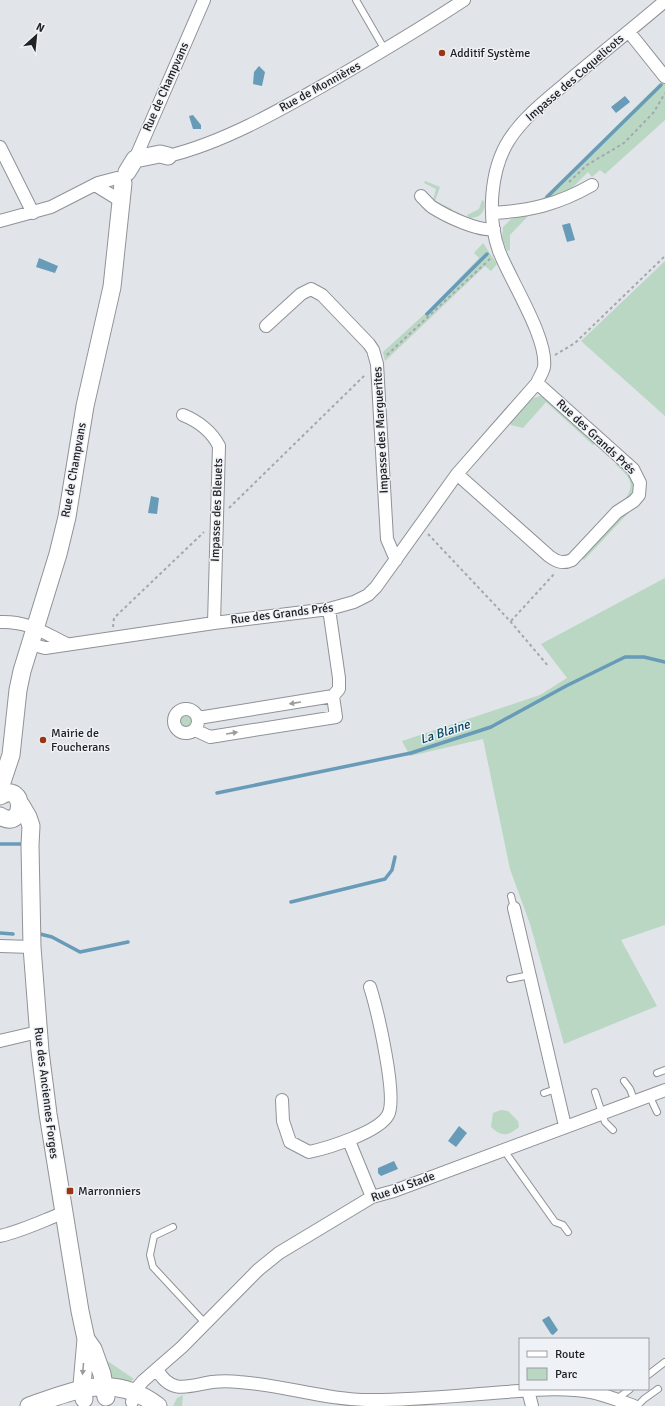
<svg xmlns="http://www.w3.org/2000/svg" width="665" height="1406" font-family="Signika,sans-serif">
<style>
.green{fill:#b9d7c2}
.water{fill:#689bb8}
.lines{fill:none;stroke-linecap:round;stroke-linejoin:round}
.stream{stroke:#689bb8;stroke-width:3.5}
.lane-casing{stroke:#8f9296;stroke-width:8}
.street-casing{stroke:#8f9296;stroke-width:14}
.secondary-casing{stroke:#8f9296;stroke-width:19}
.path{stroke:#a4a7ab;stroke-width:2;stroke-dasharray:3 3;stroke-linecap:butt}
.lane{stroke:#fff;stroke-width:6}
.street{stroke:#fff;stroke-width:12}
.secondary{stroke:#fff;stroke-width:17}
.oneway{fill:#9b9c9c}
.poi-dot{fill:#9b3511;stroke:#eef1f6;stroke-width:1.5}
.labels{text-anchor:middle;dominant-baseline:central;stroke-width:3;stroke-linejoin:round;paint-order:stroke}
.poi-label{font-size:12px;fill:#212224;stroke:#eef1f6;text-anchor:start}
.street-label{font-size:12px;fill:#212224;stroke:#eef1f6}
.water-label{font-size:13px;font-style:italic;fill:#004764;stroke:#eef1f6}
</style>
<rect width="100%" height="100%" fill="#e1e4e9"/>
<path class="green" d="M 652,71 L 657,72 L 665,83 L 665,120 L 605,174 L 600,170 L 592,177 L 588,172 L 566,194 L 537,204 L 661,82 Z
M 425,181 L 440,187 L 435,201 L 452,209 L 451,211 L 438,206 L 433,200 L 436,189 L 424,183 Z
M 482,200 L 484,201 C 486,212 480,218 469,218 L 467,215 L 479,209 Z
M 530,214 L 510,235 L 510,250 L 507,251 L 502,238 L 503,227 L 511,219 Z
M 483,243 L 497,264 L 491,271 L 485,266 L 385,361 L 383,352 L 429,310 L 479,258 L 474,253 Z
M 665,261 L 665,416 L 581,341 Z
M 540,396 L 547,397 L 595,443 L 593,445 L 546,402 L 523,428 L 511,425 L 509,421 L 528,400 Z
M 618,462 L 632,474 L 636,492 L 620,505 C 637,487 632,478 615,464 Z
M 632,509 L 584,560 L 582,558 L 620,514 Z
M 665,578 L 665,925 L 621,940 L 657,1006 L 564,1044 L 530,924 L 510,869 L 483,739 L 410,756 L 402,741 L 540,695 L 567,678 L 541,644 Z
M180 722a6 6 0 1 1 12 0a6 6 0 1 1-12 0Z
M 501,1110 L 508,1111 L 518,1121 L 519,1127 C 508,1136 502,1137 491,1127 L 493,1113 Z
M 109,1362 L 134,1379 C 117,1392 110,1378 103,1364 Z
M 183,1395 L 182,1406 L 173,1406 L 177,1398 Z"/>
<path class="water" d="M 259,66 L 265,72 L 262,86 L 253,84 L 254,72 Z
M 625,96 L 630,102 L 616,113 L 611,107 Z
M 193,115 L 201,125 L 201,129 L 193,129 L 189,116 Z
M 570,223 L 575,240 L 567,242 L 562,225 Z
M 39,258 L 58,266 L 55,273 L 36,267 Z
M 151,496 L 159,498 L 157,514 L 148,513 Z
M 459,1126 L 467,1133 L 456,1147 L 448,1141 Z
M 394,1161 L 398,1169 L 381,1176 L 378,1173 L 378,1168 Z
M 549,1316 L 558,1330 L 553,1335 L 551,1334 L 542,1320 Z"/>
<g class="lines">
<path class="stream" d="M 547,197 L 661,85
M 427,314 L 487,254
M 217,793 L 411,753 L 491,727 L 566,686 L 625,657 L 644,657 L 665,662
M 0,844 L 21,844
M 291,902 L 385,879 L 392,870 L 395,857
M 0,933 L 13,934
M 40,934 L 52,937 L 80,952 L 128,942"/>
<g class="lane-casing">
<path id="lane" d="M 356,0 L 385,50
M 511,896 L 514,908
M 510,979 L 530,975
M 657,1073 L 665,1070
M 624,1081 L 630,1089 L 635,1102
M 595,1092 L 605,1122 L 613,1130
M 544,1093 L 556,1089
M 650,1097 L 657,1112
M 503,1149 L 555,1222 L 563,1225 L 568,1232
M 173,1227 L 154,1236 L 150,1255 L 153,1267 L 205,1323
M 648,1375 L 665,1362
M 617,1399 L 630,1389
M 637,1406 L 644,1399 L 658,1389"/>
</g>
<g class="street-casing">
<path id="street" d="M 629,32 L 665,77
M 0,147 L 33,213
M 168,156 C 225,142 280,110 331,81 C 376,55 420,29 464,0
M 135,159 L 204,0
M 95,185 L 121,201
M 421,196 C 424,199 428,204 432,207 C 446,216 479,232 494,229
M 493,213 C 530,211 559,204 592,185
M 0,221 L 51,207 L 98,183 L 117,178
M 266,326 L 301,294 L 311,289 L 322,295 L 369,344 L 373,350 L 377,364 L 387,539 L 396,560
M 183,415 C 198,421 212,432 219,446 L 214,623
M 457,474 L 549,556 C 557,562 563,564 572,560 L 617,512 L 634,501 L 639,495 L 640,483 L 633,469 L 537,383
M 0,622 C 28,621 42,632 67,644
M 30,644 L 45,648 L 214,623 L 329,609 L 354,602 L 368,595 L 376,587 L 457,474 L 537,383 C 539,378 543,372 544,367 C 548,338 510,280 499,251 C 487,218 490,170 509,140 C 523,118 545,101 565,84 C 598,56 632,29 665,1
M174 721a12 12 0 1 1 24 0a12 12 0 1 1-24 0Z
M 198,718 L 333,696 L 339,689 L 339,678 L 329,609
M 195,730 L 210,737 L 336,717 L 333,696
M 514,908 L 565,1126
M 0,946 L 32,947
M 0,1041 L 38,1032
M 282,1100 L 283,1121 L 290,1142 L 309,1152 C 328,1148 379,1132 388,1115 C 398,1098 377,1009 370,987
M 349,1141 L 372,1197
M 0,1236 C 22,1231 42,1221 63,1213
M 157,1369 C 170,1395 189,1386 212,1382 C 221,1381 230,1381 239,1382 C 284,1385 328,1401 374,1400 C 418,1400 462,1395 506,1392 C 534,1390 563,1387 591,1392 C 606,1395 620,1401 634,1406
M 528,1390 L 532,1406
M 132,1402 L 137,1388 L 143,1381 L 182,1347 L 258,1270 L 279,1253 L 372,1197 L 394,1191 L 665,1090"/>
</g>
<g class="secondary-casing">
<path id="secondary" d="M 127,172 L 135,159 L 160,154 L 168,156
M 0,788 L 11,755 L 18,690 L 22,671 L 58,554 L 67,517 L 85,406 L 112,287 L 123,183
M 0,796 C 26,780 26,832 0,816
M 21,805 L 28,817 L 31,826 L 30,845 L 32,947 L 40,1051 L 48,1114 L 80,1311 L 86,1339 L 93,1349 L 102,1374 L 106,1397
M 84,1399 L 82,1385 L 86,1339
M 29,1406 C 76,1390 114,1372 158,1406"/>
</g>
<path class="path" d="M 569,182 L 587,165 L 624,143 L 654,112 L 665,93
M 387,355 L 491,258
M 555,355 L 575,343 L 665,256
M 229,508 L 366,374
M 428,534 L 510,621 L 549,667
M 511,621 L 555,573
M 113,627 L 114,618 L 204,532"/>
<use href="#lane" class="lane"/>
<use href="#street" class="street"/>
<use href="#secondary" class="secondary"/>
</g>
<defs><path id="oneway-solid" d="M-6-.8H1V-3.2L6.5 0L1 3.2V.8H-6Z"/></defs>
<g class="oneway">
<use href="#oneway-solid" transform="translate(295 703) rotate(171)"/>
<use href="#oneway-solid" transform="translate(232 733) rotate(-9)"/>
<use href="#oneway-solid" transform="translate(83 1369) rotate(95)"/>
</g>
<g class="poi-dot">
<circle cx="442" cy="53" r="4"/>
<circle cx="43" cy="740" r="4"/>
<rect x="66" y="1187" width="8" height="8" rx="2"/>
</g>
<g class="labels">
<g class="poi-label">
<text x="450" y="53">Additif Système</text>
<text x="51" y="733">Mairie de<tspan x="51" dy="14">Foucherans</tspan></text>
<text x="78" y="1191">Marronniers</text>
</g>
<g class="street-label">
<text transform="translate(575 78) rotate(-41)">Impasse des Coquelicots</text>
<text transform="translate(166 87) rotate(-66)">Rue de Champvans</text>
<text transform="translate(320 87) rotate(-29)">Rue de Monnières</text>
<text transform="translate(381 430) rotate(-93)">Impasse des Marguerites</text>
<text transform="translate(596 437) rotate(43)">Rue des Grands Prés</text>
<text transform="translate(74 470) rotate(-80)">Rue de Champvans</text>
<text transform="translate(217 510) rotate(-88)">Impasse des Bleuets</text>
<text transform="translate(282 614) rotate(-7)">Rue des Grands Prés</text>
<text transform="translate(46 1093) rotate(83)">Rue des Anciennes Forges</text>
<text transform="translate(403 1187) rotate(-20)">Rue du Stade</text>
</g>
<g class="water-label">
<text transform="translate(445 732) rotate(-18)">La Blaine</text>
</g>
</g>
<rect x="519" y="1338" width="130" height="52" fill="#eef1f6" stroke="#9c9ea2"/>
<rect x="527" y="1351" width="20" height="6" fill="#ffffff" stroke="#9c9ea2"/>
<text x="555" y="1358" font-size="12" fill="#212224">Route</text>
<rect x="527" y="1368" width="20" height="12" fill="#b9d7c2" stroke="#9c9ea2"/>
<text x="555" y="1378" font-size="12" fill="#212224">Parc</text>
<g transform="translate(36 36) rotate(27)" stroke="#eef1f6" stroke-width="3" paint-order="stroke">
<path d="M0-3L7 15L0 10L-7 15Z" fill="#212224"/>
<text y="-6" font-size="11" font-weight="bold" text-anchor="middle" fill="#212224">N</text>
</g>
</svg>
